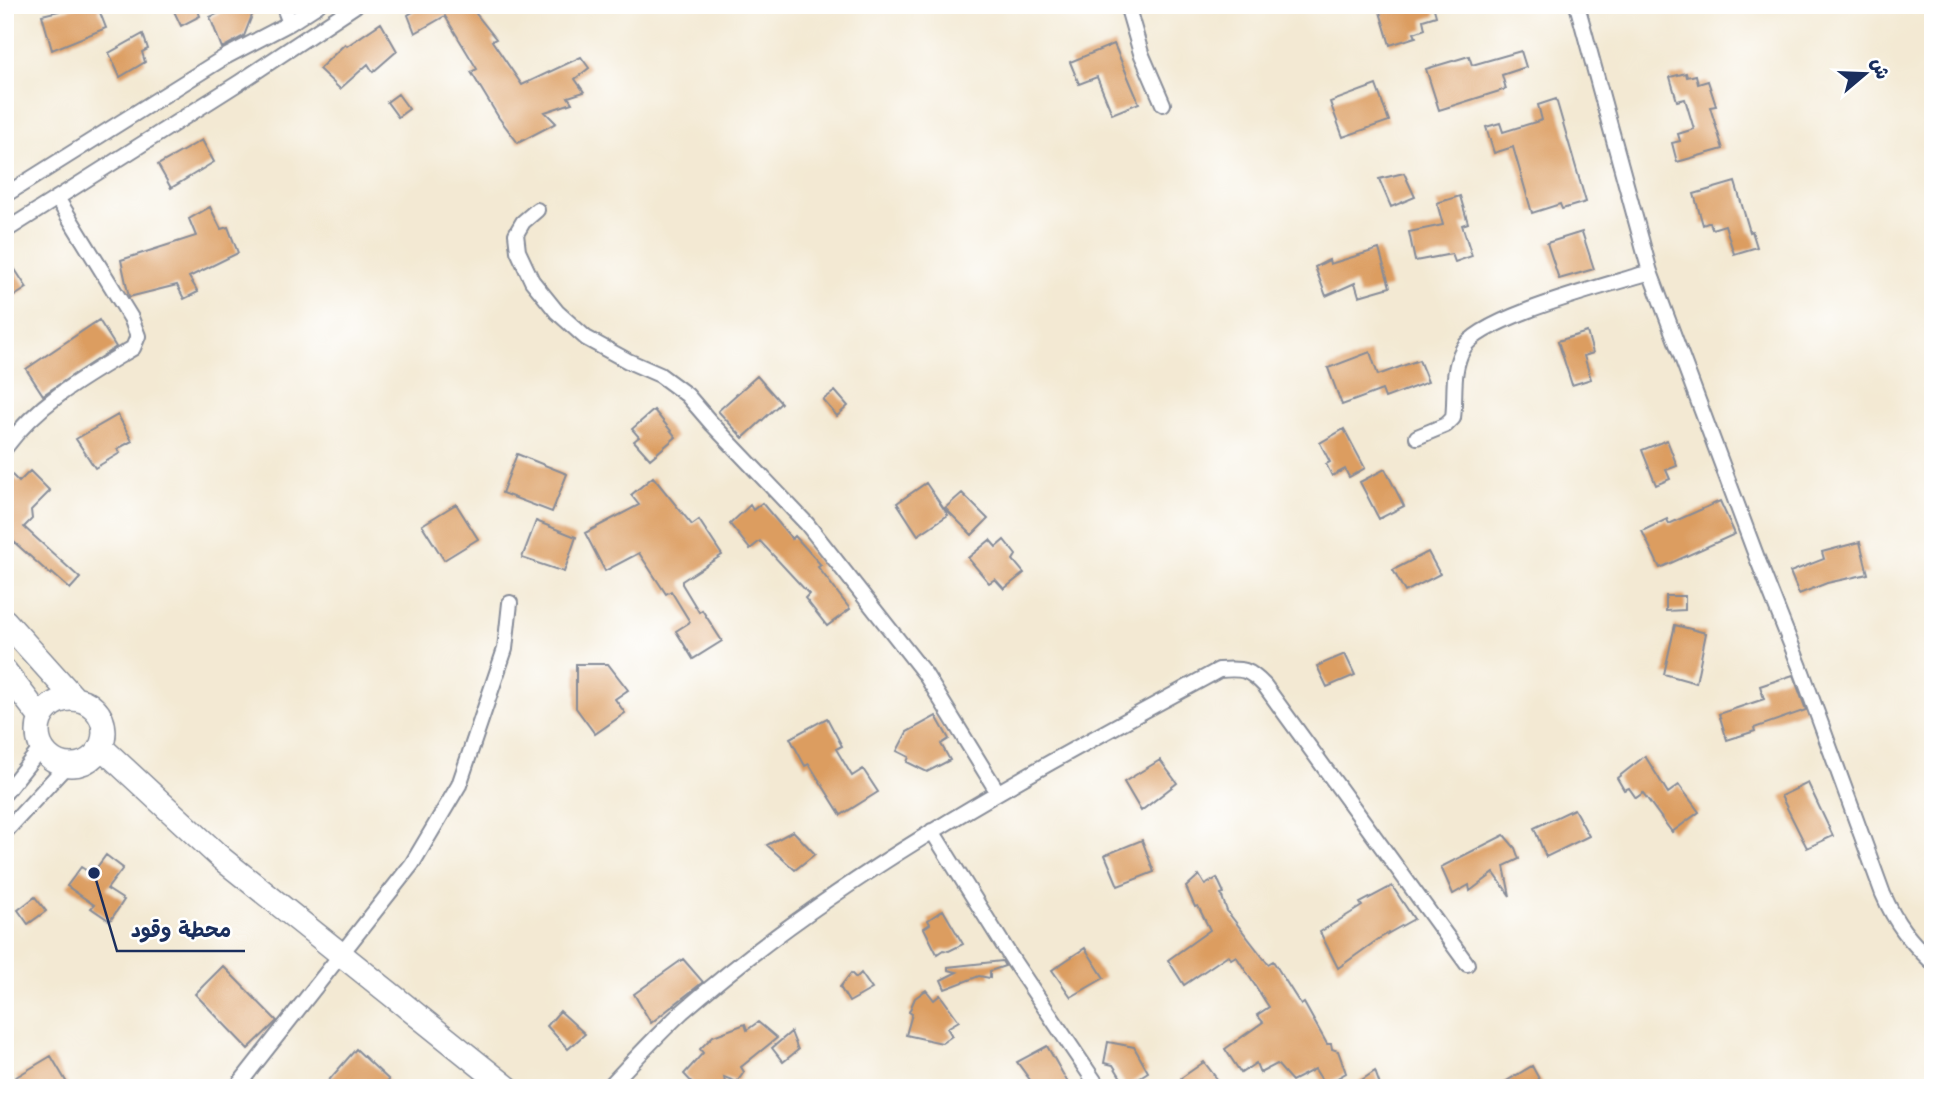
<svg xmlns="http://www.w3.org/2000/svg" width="1938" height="1093" font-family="'Playpen Sans','Playpen Sans Arabic',sans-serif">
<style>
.building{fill:#dc9d61}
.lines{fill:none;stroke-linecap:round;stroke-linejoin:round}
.street-casing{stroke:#878c98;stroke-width:18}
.primary-casing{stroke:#878c98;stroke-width:26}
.street{stroke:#fff;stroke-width:14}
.primary{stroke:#fff;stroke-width:23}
.leader{fill:none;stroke:#1b2f5e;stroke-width:2.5}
.callout-dot{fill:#1b2f5e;stroke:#fff;stroke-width:2.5}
.callout-label{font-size:21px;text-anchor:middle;font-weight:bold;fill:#1b2f5e;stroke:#fff;stroke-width:5;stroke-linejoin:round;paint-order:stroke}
</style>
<rect width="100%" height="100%" fill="#fff"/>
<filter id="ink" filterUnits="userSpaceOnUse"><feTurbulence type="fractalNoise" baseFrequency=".0143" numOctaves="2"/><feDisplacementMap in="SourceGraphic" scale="14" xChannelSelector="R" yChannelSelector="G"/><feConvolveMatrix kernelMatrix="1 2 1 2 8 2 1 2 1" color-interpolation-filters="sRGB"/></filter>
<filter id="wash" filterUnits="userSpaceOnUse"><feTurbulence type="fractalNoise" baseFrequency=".00686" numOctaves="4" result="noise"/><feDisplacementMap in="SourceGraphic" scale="28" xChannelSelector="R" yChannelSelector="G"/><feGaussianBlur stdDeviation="1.57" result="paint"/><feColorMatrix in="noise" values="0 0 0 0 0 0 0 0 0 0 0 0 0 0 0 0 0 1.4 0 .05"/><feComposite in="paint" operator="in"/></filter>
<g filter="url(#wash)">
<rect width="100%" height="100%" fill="#f3e9d3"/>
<g id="blocks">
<path class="building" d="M 84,5 L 97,5 L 106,28 L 52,50 L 42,15 Z
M 171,5 L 196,5 L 200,16 L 181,26 Z
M 237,5 L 256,5 L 244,36 L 222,48 L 210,17 Z
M 424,5 L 469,5 L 496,39 L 492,41 L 522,85 L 581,57 L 589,68 L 575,79 L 584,92 L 568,97 L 572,103 L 545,112 L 556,123 L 518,143 L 499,118 L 471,72 L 477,69 L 445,16 L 415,33 L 408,15 Z
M 1414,5 L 1433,5 L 1436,16 L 1423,20 L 1425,29 L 1414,33 L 1416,37 L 1390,45 L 1380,12 L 1394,8 L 1395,11 Z
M 381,23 L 397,51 L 373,72 L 368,64 L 340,89 L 319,69 L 345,44 L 347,46 Z
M 143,34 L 148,49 L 142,52 L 145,62 L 120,77 L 109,53 Z
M 1114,44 L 1139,103 L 1112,114 L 1097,77 L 1079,84 L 1070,62 Z
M 1521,51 L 1526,67 L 1502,75 L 1506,89 L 1439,110 L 1426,69 L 1469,56 L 1472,65 Z
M 1686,73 L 1687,77 L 1696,75 L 1698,84 L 1708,81 L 1716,106 L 1710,107 L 1723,149 L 1677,162 L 1672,143 L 1680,141 L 1678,134 L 1694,129 L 1685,99 L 1677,101 L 1670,77 Z
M 1376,85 L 1389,121 L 1343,137 L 1330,102 Z
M 398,94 L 409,109 L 398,117 L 387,102 Z
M 1556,99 L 1586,202 L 1562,209 L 1560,204 L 1532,213 L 1513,147 L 1494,153 L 1486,127 L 1500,123 L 1503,132 L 1542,120 L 1538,105 Z
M 202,140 L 214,162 L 171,188 L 158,165 Z
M 1404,173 L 1415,197 L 1391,207 L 1379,179 Z
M 1735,182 L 1750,232 L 1752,231 L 1757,247 L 1734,254 L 1725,225 L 1712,229 L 1710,222 L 1703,225 L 1694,194 Z
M 1460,196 L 1468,223 L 1462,225 L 1472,256 L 1455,262 L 1452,254 L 1415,261 L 1409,232 L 1443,225 L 1437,203 Z
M 210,207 L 221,229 L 228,227 L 238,253 L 189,277 L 198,292 L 184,299 L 177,285 L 129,297 L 121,260 L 196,236 L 189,219 Z
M 1582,232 L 1594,269 L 1559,279 L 1547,243 Z
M 1379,249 L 1390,287 L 1359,296 L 1355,283 L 1326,296 L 1315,267 L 1329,260 L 1330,264 Z
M 5,254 L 27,288 L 5,302 Z
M 99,320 L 116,347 L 43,395 L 26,369 Z
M 1587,332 L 1593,353 L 1584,356 L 1591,379 L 1572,385 L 1558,341 Z
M 1370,352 L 1378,375 L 1419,360 L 1428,382 L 1385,398 L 1382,390 L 1342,405 L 1328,368 Z
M 757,376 L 781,403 L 743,438 L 718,411 Z
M 835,391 L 848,406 L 837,416 L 823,400 Z
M 654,410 L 676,437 L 650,459 L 634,441 L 639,437 L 632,429 Z
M 118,415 L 132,441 L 117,449 L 120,453 L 95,468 L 76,439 Z
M 1344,429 L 1365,468 L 1349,477 L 1345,469 L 1332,476 L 1326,464 L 1330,462 L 1320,443 Z
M 1667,440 L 1677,466 L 1666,470 L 1670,479 L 1656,485 L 1642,450 Z
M 517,454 L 567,474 L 552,512 L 502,493 Z
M 5,468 L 19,482 L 30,471 L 50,491 L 31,510 L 32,519 L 24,527 L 80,578 L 70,589 L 52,573 L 51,575 L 14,542 L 5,554 Z
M 1385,469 L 1404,506 L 1379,519 L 1360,482 Z
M 653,477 L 692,525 L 699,520 L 722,555 L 682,581 L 682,584 L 699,612 L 702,610 L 722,641 L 693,659 L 676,631 L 690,622 L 671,591 L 666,594 L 639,553 L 605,571 L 585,533 L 639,505 L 631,495 Z
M 926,483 L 948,515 L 918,535 L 897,503 Z
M 962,493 L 988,519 L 972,535 L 945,508 Z
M 1720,501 L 1735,534 L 1660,568 L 1642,531 L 1667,519 L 1669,524 Z
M 762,503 L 792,539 L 795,536 L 821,565 L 818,567 L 850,609 L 827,626 L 805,598 L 809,594 L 760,541 L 750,549 L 730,524 L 750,505 L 753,510 Z
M 456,504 L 478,539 L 444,560 L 422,525 Z
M 536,521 L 576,537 L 564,572 L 522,558 Z
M 990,540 L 996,547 L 1004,540 L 1016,555 L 1013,560 L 1024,573 L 1004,589 L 995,579 L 989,583 L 968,558 Z
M 1860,542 L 1868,574 L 1827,583 L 1799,594 L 1790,572 L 1824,559 L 1822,552 Z
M 1428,552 L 1440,574 L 1405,592 L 1393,570 Z
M 1666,596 L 1685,596 L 1685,610 L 1666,611 Z
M 1675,625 L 1706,633 L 1696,683 L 1664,674 Z
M 1345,654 L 1355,675 L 1327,687 L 1317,666 Z
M 576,664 L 608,664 L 628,690 L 615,699 L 625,713 L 595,734 L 576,708 Z
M 1793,675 L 1806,710 L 1754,728 L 1755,731 L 1727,740 L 1719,714 L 1764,699 L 1760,686 Z
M 936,716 L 949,739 L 941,744 L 950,760 L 927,772 L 907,762 L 909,757 L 897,751 L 907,732 Z
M 827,718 L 842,746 L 836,749 L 852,776 L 863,769 L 878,792 L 841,815 L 809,764 L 805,766 L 790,738 Z
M 1645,756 L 1668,793 L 1679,785 L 1699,812 L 1672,832 L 1643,793 L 1636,798 L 1629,788 L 1624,790 L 1617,778 Z
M 1160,760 L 1177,783 L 1141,811 L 1124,782 Z
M 1808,783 L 1833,836 L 1807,848 L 1781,796 Z
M 1574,809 L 1589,836 L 1546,857 L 1534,828 Z
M 793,831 L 815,854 L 795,870 L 767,845 Z
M 1504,835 L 1515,848 L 1519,859 L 1504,866 L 1510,896 L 1494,873 L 1470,891 L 1469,885 L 1453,894 L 1441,867 Z
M 1142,840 L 1154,872 L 1118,886 L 1105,855 Z
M 106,855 L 123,868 L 107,889 L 124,900 L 110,921 L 91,908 L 94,905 L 67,886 L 81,867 L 92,874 Z
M 1199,875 L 1205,885 L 1217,878 L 1224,893 L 1221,894 L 1227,911 L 1268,964 L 1273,961 L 1301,1005 L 1304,1003 L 1327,1044 L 1331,1044 L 1332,1049 L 1338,1051 L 1346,1073 L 1325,1085 L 1315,1069 L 1292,1081 L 1277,1064 L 1260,1073 L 1256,1063 L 1241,1073 L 1225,1049 L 1263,1022 L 1257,1015 L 1269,1007 L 1236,956 L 1231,959 L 1228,955 L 1184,985 L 1168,960 L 1210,930 L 1198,906 L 1195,907 L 1186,887 Z
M 1392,886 L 1414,919 L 1380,938 L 1338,968 L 1320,932 L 1362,906 L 1360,903 Z
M 35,897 L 46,911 L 28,924 L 18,910 Z
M 943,910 L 963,944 L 949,951 L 943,950 L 937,954 L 924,928 L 930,924 L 928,920 Z
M 1085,948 L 1104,978 L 1071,997 L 1052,970 Z
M 683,959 L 703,982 L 651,1023 L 634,994 Z
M 1002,961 L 1005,966 L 990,971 L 990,978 L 979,976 L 945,989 L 941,980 L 957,972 L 948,970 L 948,967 Z
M 223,966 L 277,1021 L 248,1049 L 195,994 Z
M 851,973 L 856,978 L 861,973 L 872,989 L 849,1002 L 840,987 Z
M 926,990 L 934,1000 L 940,995 L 959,1021 L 947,1028 L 952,1036 L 942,1043 L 906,1035 L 912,1014 L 909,1012 L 915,998 Z
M 560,1011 L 585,1034 L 568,1049 L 547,1026 Z
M 758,1022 L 777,1038 L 741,1067 L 744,1072 L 737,1082 L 724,1077 L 726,1088 L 697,1088 L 684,1074 L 703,1053 L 700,1049 L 713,1036 L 745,1024 L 747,1030 Z
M 791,1032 L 798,1050 L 783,1062 L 772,1048 Z
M 1108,1042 L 1134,1047 L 1148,1072 L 1126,1086 L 1113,1065 L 1104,1063 Z
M 1047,1046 L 1071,1088 L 1036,1088 L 1017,1062 Z
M 356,1049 L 389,1080 L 384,1088 L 322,1088 Z
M 51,1056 L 70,1088 L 22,1088 L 16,1077 Z
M 1204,1062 L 1224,1088 L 1186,1088 L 1181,1078 Z
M 1532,1066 L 1544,1088 L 1495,1088 Z
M 1375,1071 L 1381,1088 L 1350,1088 Z"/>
</g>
</g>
<g filter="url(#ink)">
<use href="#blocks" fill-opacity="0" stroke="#878c98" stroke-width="2"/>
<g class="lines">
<g class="street-casing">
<path id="street" d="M 283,5 L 290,23
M 1127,5 L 1141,53 L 1163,104
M 1577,5 L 1650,272 L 1757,558 L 1802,672 L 1883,894 C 1896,924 1909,940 1933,963
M 5,195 L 225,57 L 290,23 L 318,5
M 537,210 L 523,222 L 516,234 L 518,251 L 532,281 L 557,312 L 586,338 L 628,361 L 660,375 L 687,395 L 712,424 L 807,524 L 925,674 L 997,791
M 5,231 L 240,82 L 356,5
M 1417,437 L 1446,425 L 1453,418 C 1456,394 1451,371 1463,349 C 1479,317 1613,284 1650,272
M 5,448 C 39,402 84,377 133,348 L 138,336 L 131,318 L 57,198
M 5,793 L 41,748
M 932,831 L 1014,962 L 1099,1088
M 5,832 L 66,766
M 236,1088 L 412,864 L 459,785 L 505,649 L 510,603
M 608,1088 C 632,1062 656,1036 682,1012 C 843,871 1032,772 1219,670 C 1243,668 1249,669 1265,686 L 1467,964"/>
</g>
<g class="primary-casing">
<path id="primary" d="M 5,621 L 75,699
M 5,671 L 41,718
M38 732a33 33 0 1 1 66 0a33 33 0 1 1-66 0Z
M 101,747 L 222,859 L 508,1088"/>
</g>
<use href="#street" class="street"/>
<use href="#primary" class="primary"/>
</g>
</g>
<path class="leader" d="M94 873L117 951H245"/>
<circle class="callout-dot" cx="94" cy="873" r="7"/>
<g class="callout-label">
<text x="181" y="937">محطة وقود</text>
</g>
<rect width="1938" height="1093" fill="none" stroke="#fff" stroke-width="28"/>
<g transform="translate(1865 74) rotate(71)" stroke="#ffffff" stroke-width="5" paint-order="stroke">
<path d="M0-5L12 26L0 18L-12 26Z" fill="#1b2f5e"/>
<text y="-10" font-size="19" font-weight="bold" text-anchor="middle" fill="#1b2f5e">ش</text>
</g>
</svg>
